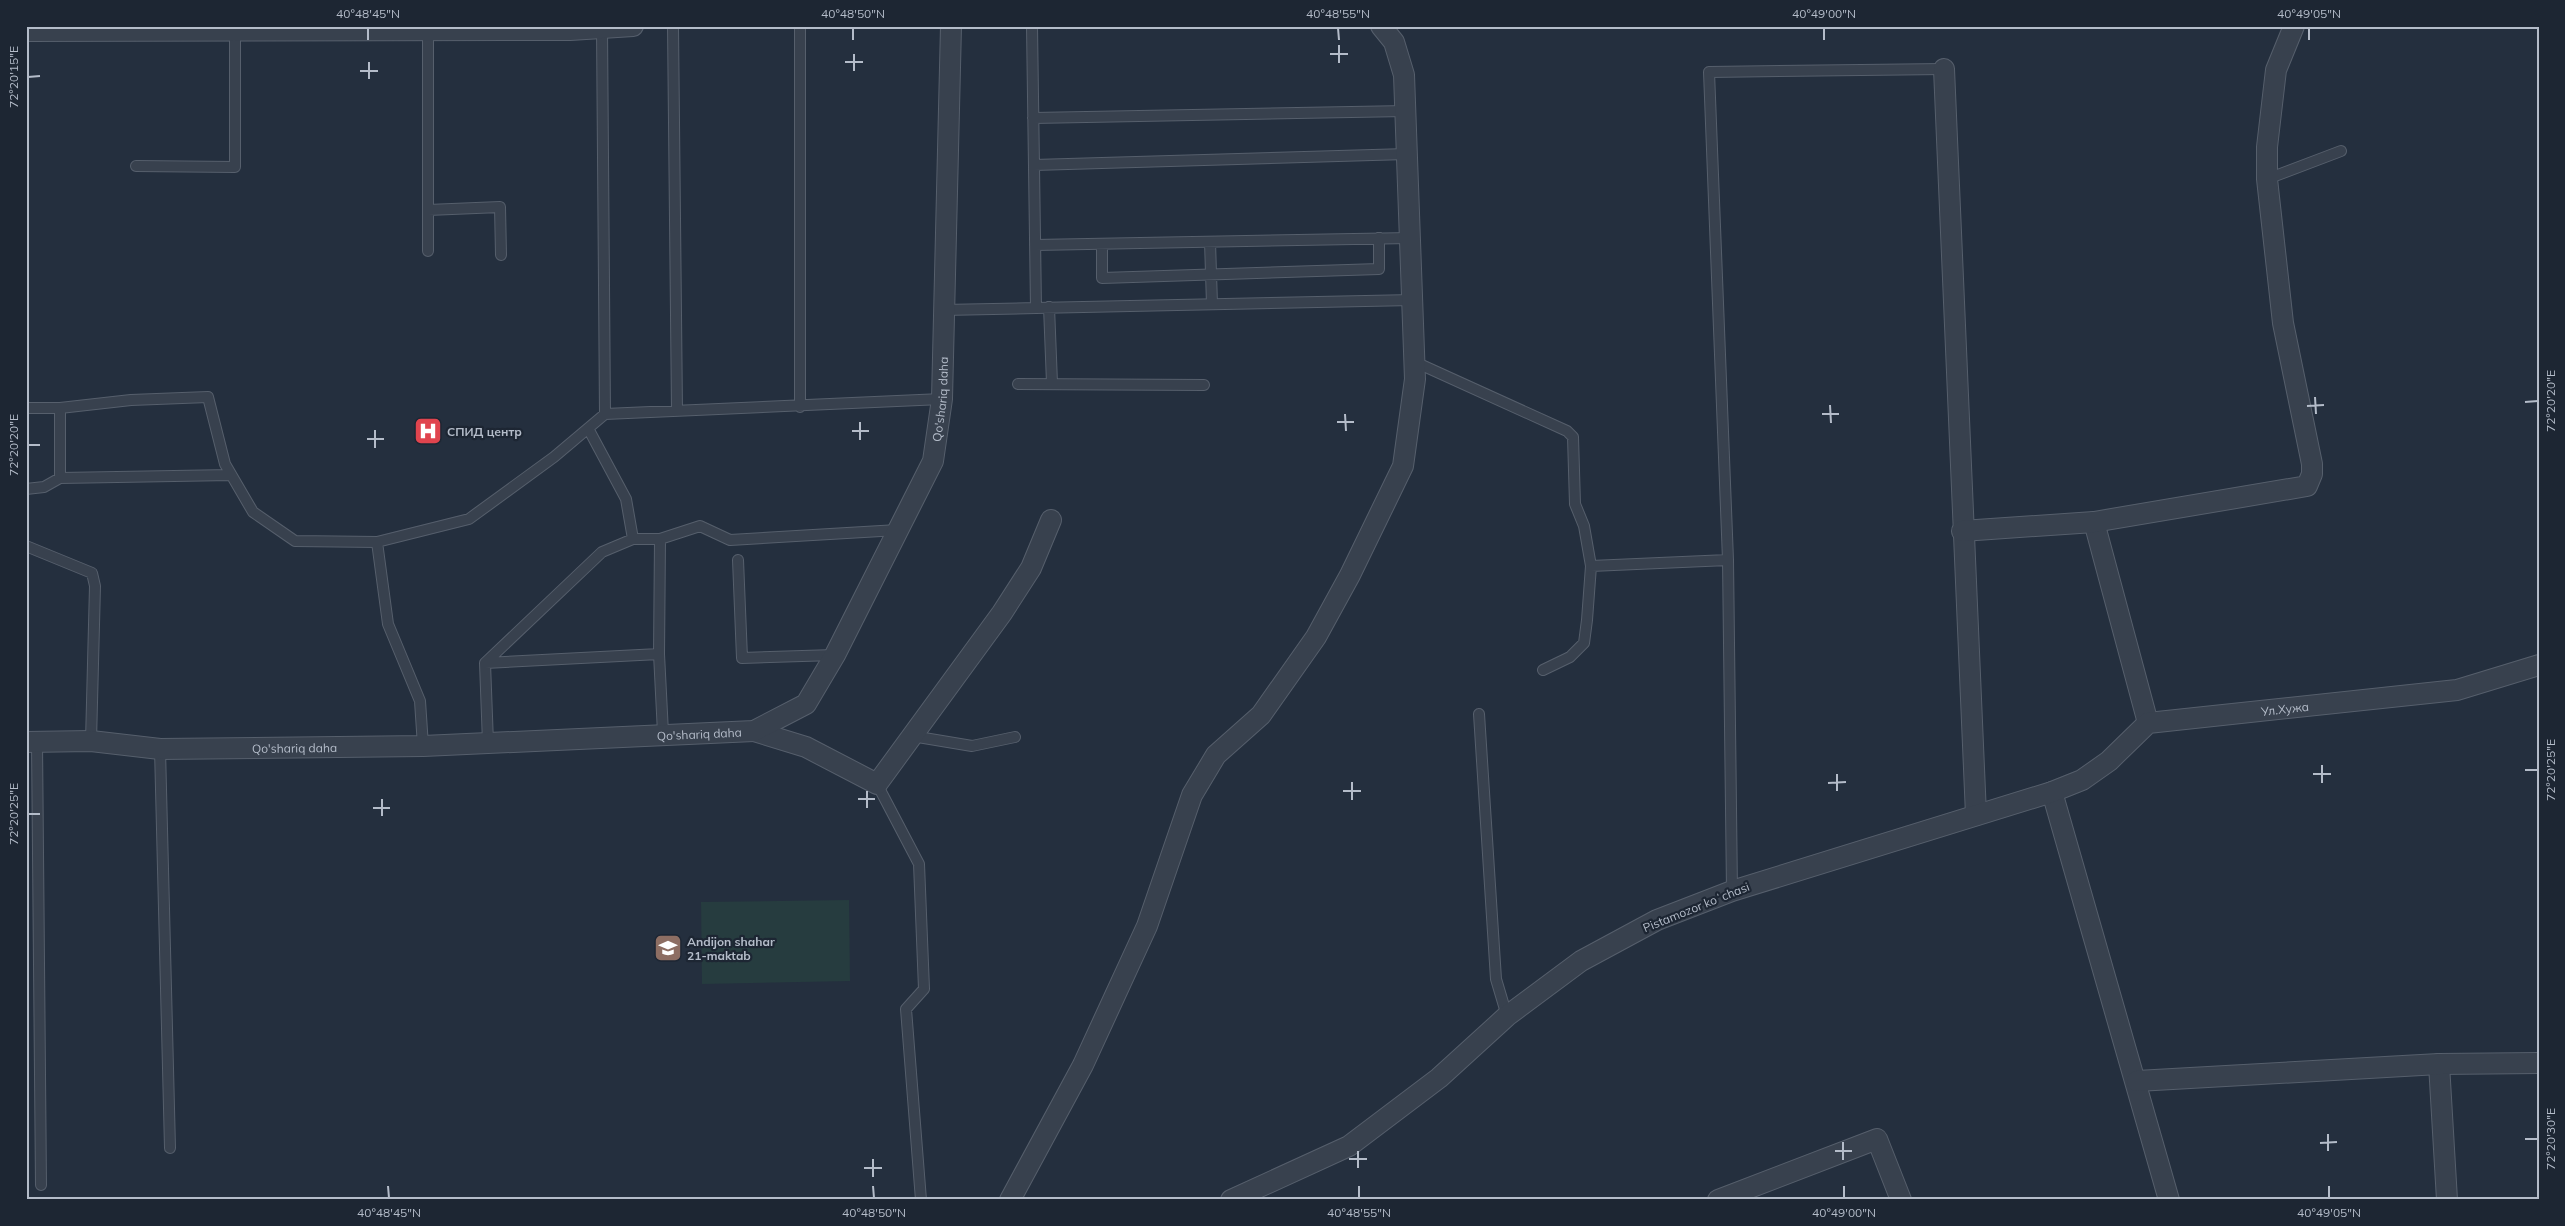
<svg xmlns="http://www.w3.org/2000/svg" width="2565" height="1226" font-family="Mulish,sans-serif">
<style>
.green{fill:#263c3f}
.lines{fill:none;stroke-linecap:round;stroke-linejoin:round}
.service-casing{stroke:#565f6c;stroke-width:12}
.minor-casing{stroke:#565f6c;stroke-width:22}
.service{stroke:#38414e;stroke-width:10}
.minor{stroke:#38414e;stroke-width:20}
.ticks{fill:none;stroke:#b4bcc9;stroke-width:2}
.labels{text-anchor:middle;dominant-baseline:central;stroke-width:4.5;stroke-linejoin:round;paint-order:stroke}
.street-label{font-size:12px;fill:#b4bcc9;stroke:#1d2633}
.poi-label{font-size:12px;font-weight:bold;fill:#b4bcc9;stroke:#1d2633;text-anchor:start}
.neatline{fill:none;stroke:#b4bcc9;stroke-width:2}
.ticks-label{font-size:12px;text-anchor:middle;fill:#b4bcc9}
</style>
<rect width="100%" height="100%" fill="#242f3e"/>
<path class="green" d="M 849,900 L 850,981 L 702,984 L 701,902 Z"/>
<g class="lines">
<g class="service-casing">
<path id="service" d="M 673,26 L 677,411
M 800,26 L 800,407
M 602,28 L 605,414
M 1033,118 L 1406,111
M 1034,165 L 1407,154
M 136,166 L 235,167 L 235,32
M 2267,179 L 2341,151
M 428,210 L 500,207 L 501,255
M 1210,242 L 1212,304
M 1102,244 L 1102,278 L 1379,269 L 1379,238
M 1035,245 L 1410,238
M 428,251 L 428,31
M 1049,307 L 1052,383
M 1036,308 L 1413,300
M 943,310 L 1036,308 L 1032,26
M 1415,362 L 1567,431 L 1573,437 L 1575,504 L 1584,526 L 1591,566 L 1587,620 L 1584,643 L 1570,657 L 1543,670
M 1018,384 L 1204,385
M 26,408 L 60,408 L 60,478 L 44,487 L 26,489
M 60,408 L 131,400 L 208,397 L 225,464 L 253,512 L 295,541 L 377,542 L 469,519 L 554,457 L 605,414 L 942,399
M 60,478 L 231,475
M 633,539 L 660,539 L 659,654
M 660,539 L 700,526 L 730,540 L 898,530
M 377,542 L 388,624 L 420,701 L 423,746
M 26,546 L 92,573 L 95,586 L 91,741
M 738,560 L 742,658 L 835,655
M 1591,566 L 1728,560
M 485,663 L 659,654 L 663,733
M 1479,714 L 1496,979 L 1507,1016
M 912,736 L 972,746 L 1015,737
M 37,742 L 41,1185
M 488,743 L 485,663 L 602,552 L 633,539 L 626,499 L 589,430
M 160,749 L 170,1148
M 877,784 L 919,864 L 924,989 L 906,1009 L 921,1200
M 1732,891 L 1728,560 L 1709,72 L 1944,69"/>
</g>
<g class="minor-casing">
<g id="minor">
<path d="M 26,31 L 570,30 L 633,26"/>
<path d="M 1944,69 L 1976,815"/>
<path d="M 2094,522 L 2148,723"/>
<path d="M 1962,531 L 2094,522 L 2307,486 L 2312,474 L 2312,464 L 2283,323 L 2267,179 L 2267,147 L 2276,70 L 2294,26"/>
<path d="M 754,731 L 806,747 L 877,784 L 1002,613 L 1031,568 L 1051,520"/>
<path id="s1" d="M 26,742 L 91,741 L 160,749 L 423,746 L 754,731 L 806,704 L 835,655 L 933,461 L 942,399 L 951,26"/>
<path d="M 2052,792 L 2169,1200"/>
<path d="M 2439,1064 L 2447,1200"/>
<path d="M 2137,1081 L 2439,1064 L 2539,1063"/>
<path d="M 1010,1200 L 1083,1065 L 1147,926 L 1192,795 L 1216,755 L 1261,715 L 1316,637 L 1350,575 L 1403,466 L 1415,379 L 1404,75 L 1394,42 L 1381,26"/>
<path id="s2" d="M 1231,1200 L 1349,1146 L 1439,1078 L 1507,1016 L 1581,961 L 1657,920 L 1732,891 L 2052,792 L 2082,780 L 2109,761 L 2148,723 L 2457,690 L 2539,665"/>
<path d="M 1718,1200 L 1877,1139 L 1901,1200"/>
</g>
</g>
<use href="#service" class="service"/>
<use href="#minor" class="minor"/>
</g>
<path class="ticks" d="M 368,28 L 368,40M 853,28 L 853,40M 1338,28 L 1339,40M 1824,28 L 1824,40M 2309,28 L 2309,40M 1339,45 L 1339,63M 854,54 L 854,71M 1330,54 L 1348,54M 369,62 L 369,79M 845,62 L 863,62M 360,71 L 378,71M 28,77 L 40,76M 2315,397 L 2316,414M 2525,402 L 2538,401M 1830,405 L 1831,423M 2307,406 L 2324,405M 1345,414 L 1346,431M 1822,414 L 1839,414M 860,422 L 860,440M 1337,422 L 1354,422M 375,430 L 375,448M 852,431 L 869,431M 367,439 L 384,439M 28,445 L 40,445M 2322,765 L 2322,783M 2525,770 L 2538,770M 1837,774 L 1837,791M 2313,774 L 2331,774M 1352,782 L 1352,800M 1828,783 L 1846,782M 867,791 L 867,808M 1343,791 L 1361,791M 382,799 L 382,816M 858,799 L 875,799M 373,808 L 390,808M 28,814 L 40,814M 2328,1134 L 2328,1151M 2525,1139 L 2538,1139M 1843,1142 L 1843,1160M 2320,1143 L 2337,1142M 1358,1151 L 1358,1168M 1835,1151 L 1852,1151M 873,1159 L 873,1177M 1349,1159 L 1367,1159M 864,1168 L 882,1168M 388,1186 L 389,1198M 873,1186 L 874,1198M 1359,1186 L 1359,1198M 1844,1186 L 1844,1198M 2329,1186 L 2329,1198"/>
<defs>
<g id="hospital-square" transform="scale(1.4375)"><rect x="-9" y="-9" width="18" height="18" rx="4" fill="#e0444e" stroke="#1d2633"/><path d="M-5-5h3v3.5h4V-5h3V5h-3V1.5h-4V5h-3Z" fill="#fff"/></g>
<g id="school-square" transform="scale(1.4375)"><rect x="-9" y="-9" width="18" height="18" rx="4" fill="#8d6e63" stroke="#1d2633"/><path d="M0-5L7-2L0 1L-7-2ZM-4 1L0 2.5L4 1V4Q0 6-4 4Z" fill="#fff"/></g>
</defs>
<g fill-rule="evenodd">
<use href="#hospital-square" x="428" y="431"/>
<use href="#school-square" x="668" y="948"/>
</g>
<g class="labels">
<g class="street-label">
<text stroke="none"><textPath href="#s1" startOffset="1124">Qo'shariq daha</textPath></text>
<text stroke="none"><textPath href="#s2" startOffset="1186">Ул.Хужа</textPath></text>
<text stroke="none"><textPath href="#s1" startOffset="674">Qo'shariq daha</textPath></text>
<text stroke="none"><textPath href="#s1" startOffset="269">Qo'shariq daha</textPath></text>
<text transform="translate(1696 907) rotate(-22)">Pistamozor koʻchasi</text>
</g>
<g class="poi-label">
<text x="447" y="431">СПИД центр</text>
<text x="687" y="941">Andijon shahar<tspan x="687" dy="14">21-maktab</tspan></text>
</g>
</g>
<rect width="2565" height="1226" fill="none" stroke="#1d2633" stroke-width="55"/>
<rect x="28" y="28" width="2510" height="1170" class="neatline"/>
<g class="ticks-label">
<text x="368" y="18">40°48'45"N</text>
<text x="853" y="18">40°48'50"N</text>
<text x="1338" y="18">40°48'55"N</text>
<text x="1824" y="18">40°49'00"N</text>
<text x="2309" y="18">40°49'05"N</text>
<text transform="translate(14 77) rotate(-90)" y="4">72°20'15"E</text>
<text transform="translate(2551 401) rotate(-90)" y="4">72°20'20"E</text>
<text transform="translate(14 445) rotate(-90)" y="4">72°20'20"E</text>
<text transform="translate(2551 770) rotate(-90)" y="4">72°20'25"E</text>
<text transform="translate(14 814) rotate(-90)" y="4">72°20'25"E</text>
<text transform="translate(2551 1139) rotate(-90)" y="4">72°20'30"E</text>
<text x="389" y="1217">40°48'45"N</text>
<text x="874" y="1217">40°48'50"N</text>
<text x="1359" y="1217">40°48'55"N</text>
<text x="1844" y="1217">40°49'00"N</text>
<text x="2329" y="1217">40°49'05"N</text>
</g>
</svg>
